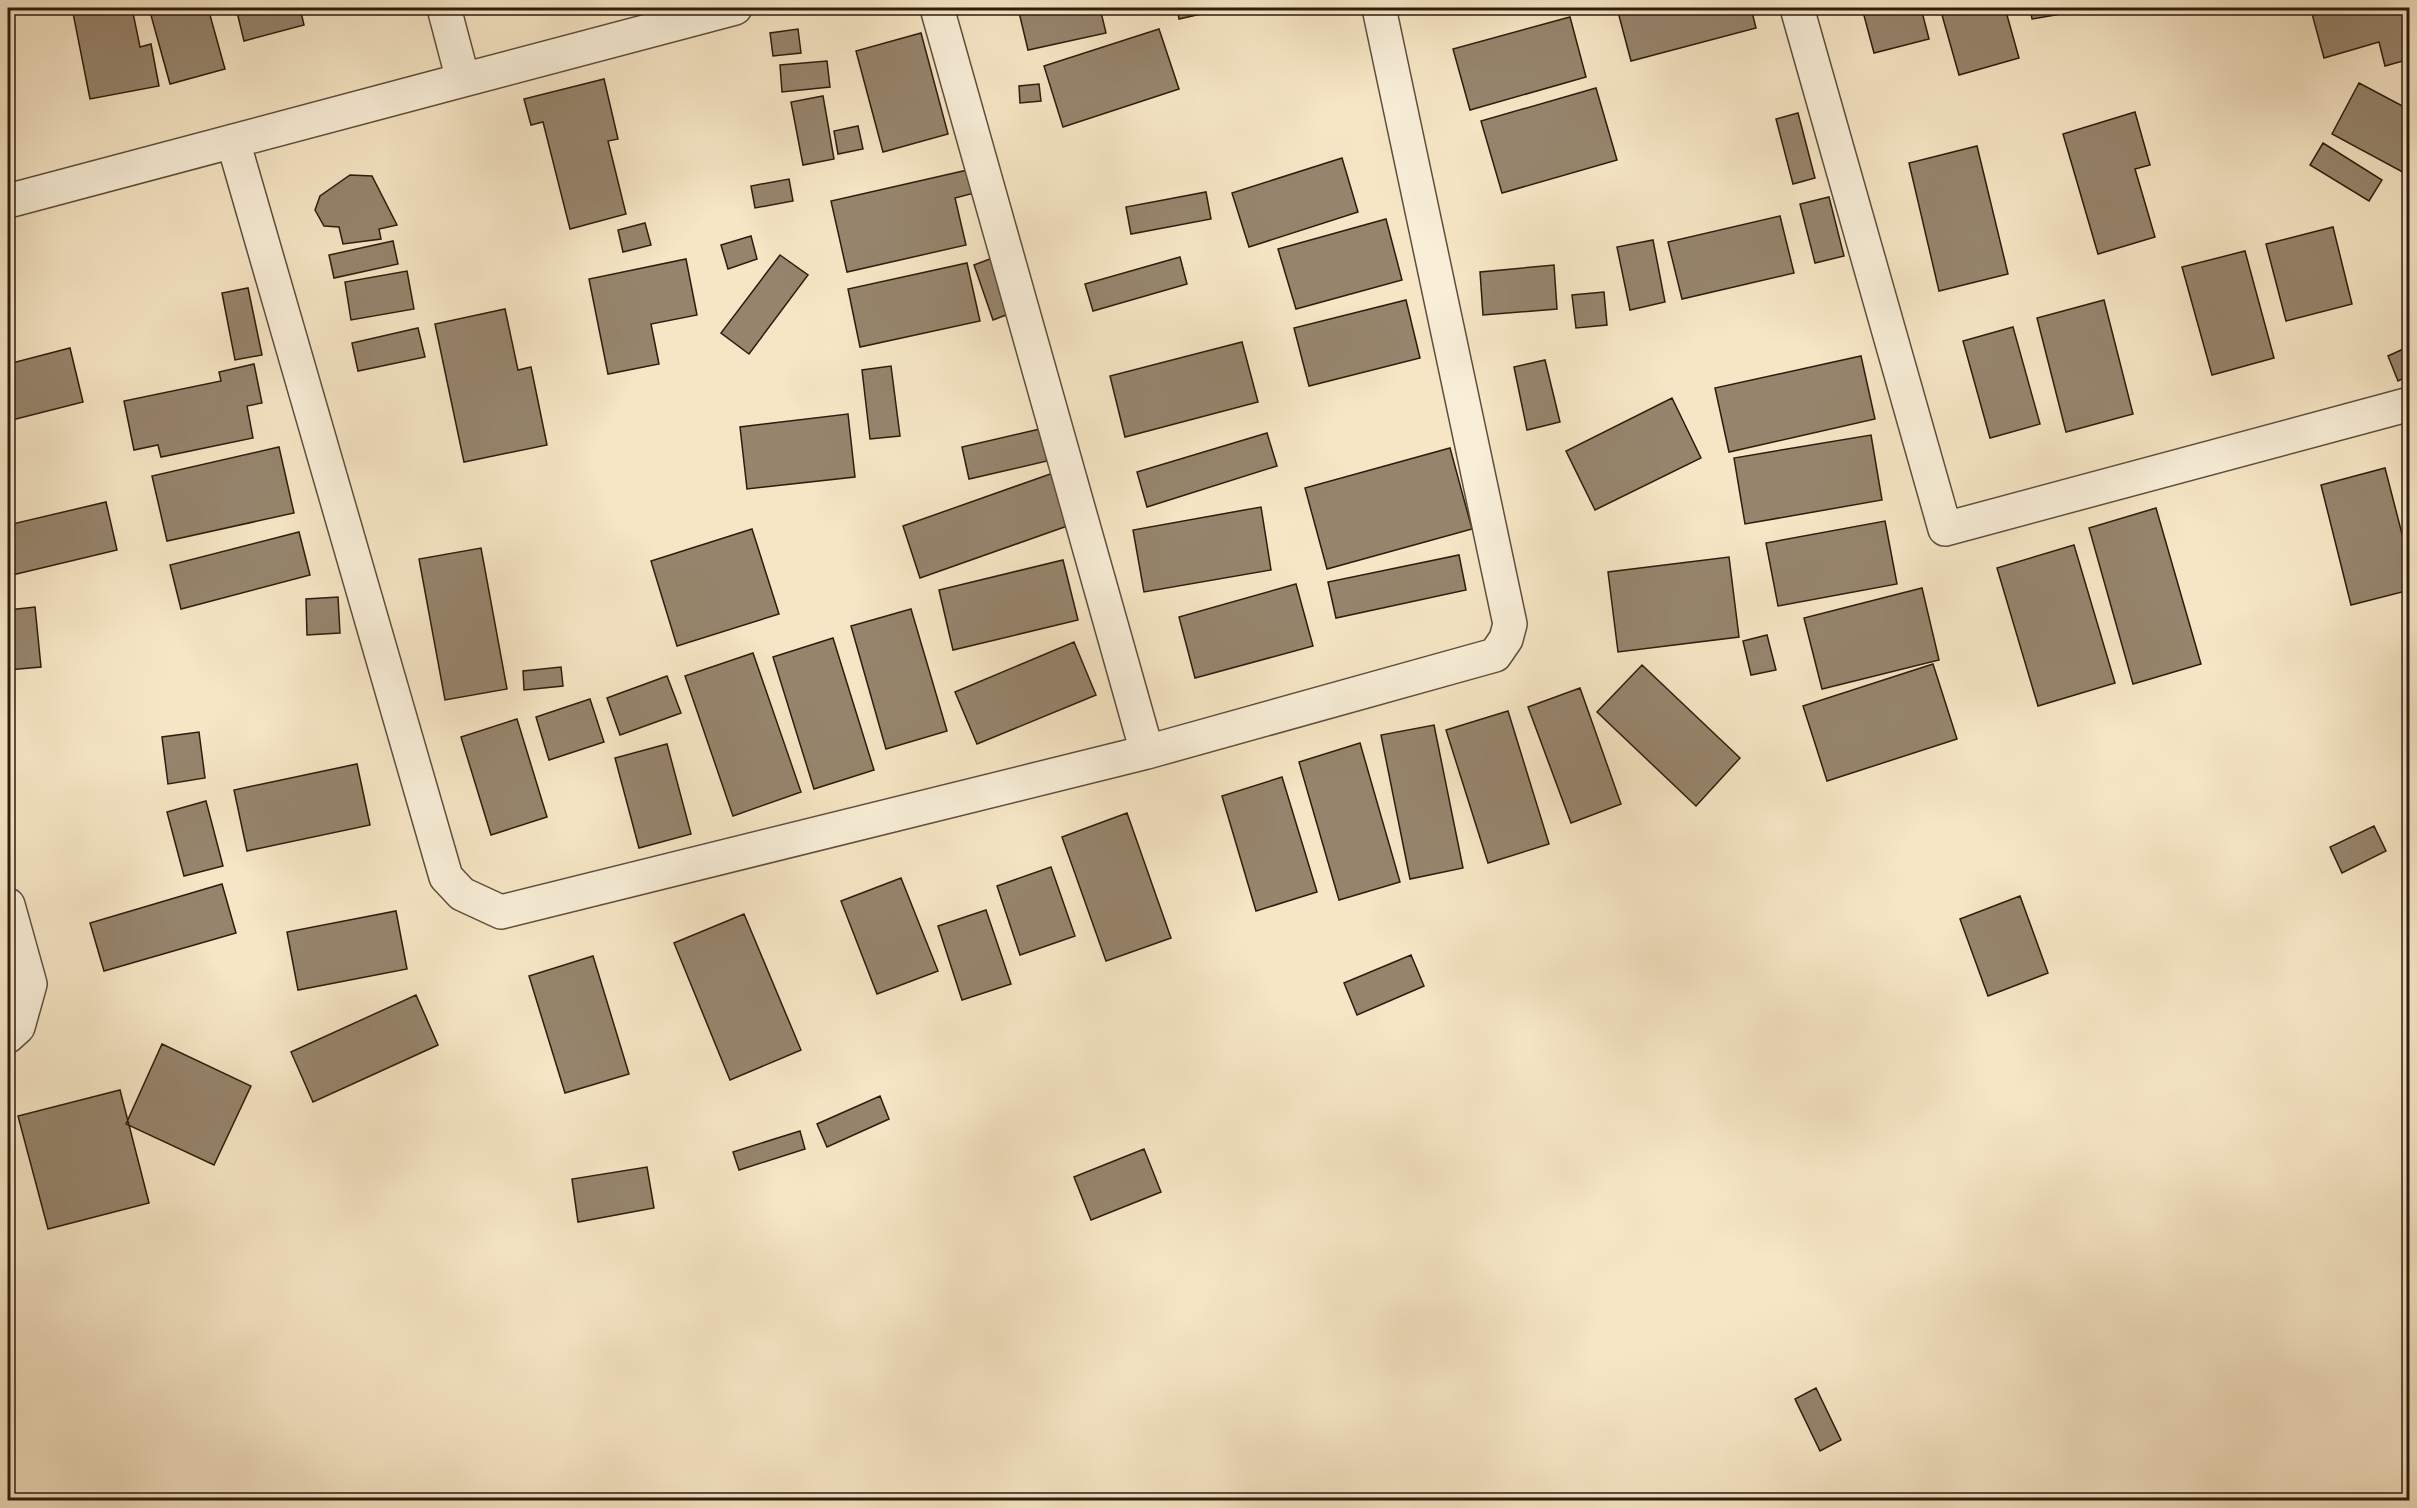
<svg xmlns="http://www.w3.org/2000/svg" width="2417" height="1508" font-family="'EB Garamond',serif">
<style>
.building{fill:#96856d;stroke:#2d1c0d;stroke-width:1.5}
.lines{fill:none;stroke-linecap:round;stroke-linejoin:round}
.minor-casing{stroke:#5f4e3b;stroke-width:36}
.minor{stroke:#f9efd9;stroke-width:33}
</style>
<rect width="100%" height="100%" fill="#f6e6c5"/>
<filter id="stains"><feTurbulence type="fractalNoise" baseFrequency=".00333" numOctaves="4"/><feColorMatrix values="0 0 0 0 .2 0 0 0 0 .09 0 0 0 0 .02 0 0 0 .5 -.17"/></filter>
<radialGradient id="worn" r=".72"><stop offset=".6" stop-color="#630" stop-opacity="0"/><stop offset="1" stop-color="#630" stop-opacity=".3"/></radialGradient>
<path class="building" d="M 72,8 L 132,8 L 140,47 L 151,44 L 159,86 L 90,99 Z
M 149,8 L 208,8 L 225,69 L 170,84 Z
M 236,8 L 300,8 L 304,25 L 244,41 Z
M 1018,8 L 1100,8 L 1106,33 L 1028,50 Z
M 1177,8 L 1227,8 L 1179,19 Z
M 1617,8 L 1751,8 L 1756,28 L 1631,61 Z
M 1862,8 L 1921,8 L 1929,39 L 1874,53 Z
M 1940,8 L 2005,8 L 2019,58 L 1959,75 Z
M 2030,8 L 2090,8 L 2090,9 L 2032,19 Z
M 2319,8 L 2402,8 L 2410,35 L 2410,59 L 2385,66 L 2379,42 L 2324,58 L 2311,10 Z
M 1570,17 L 1586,77 L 1470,110 L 1453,49 Z
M 798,29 L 801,53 L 773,56 L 770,33 Z
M 1159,29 L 1179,89 L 1063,127 L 1044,66 Z
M 921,33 L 948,134 L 883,152 L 856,51 Z
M 827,61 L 830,87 L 782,92 L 780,65 Z
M 604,79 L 618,139 L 608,141 L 626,214 L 570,229 L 543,122 L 531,125 L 524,99 Z
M 2359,83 L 2410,110 L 2410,176 L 2332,134 Z
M 1039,84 L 1041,101 L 1020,103 L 1019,86 Z
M 1596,88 L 1617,160 L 1502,193 L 1481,121 Z
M 823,96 L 834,159 L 803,165 L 791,102 Z
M 2135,112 L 2150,165 L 2135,169 L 2155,237 L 2098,254 L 2063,134 Z
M 1798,113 L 1815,178 L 1793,184 L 1776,119 Z
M 858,126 L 863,149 L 838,154 L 834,131 Z
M 2323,143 L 2382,180 L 2369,201 L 2310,165 Z
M 1977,146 L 2008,274 L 1939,291 L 1909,163 Z
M 1342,158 L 1358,212 L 1249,247 L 1232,193 Z
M 972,169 L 978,192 L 955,198 L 966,245 L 847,272 L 831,201 Z
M 350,175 L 372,176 L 397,225 L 379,229 L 381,239 L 343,244 L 339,227 L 324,226 L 315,210 L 320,196 Z
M 789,179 L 793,201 L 755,208 L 751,186 Z
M 1206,192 L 1211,219 L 1131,234 L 1126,207 Z
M 1829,197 L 1844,256 L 1815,263 L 1800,204 Z
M 1780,216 L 1794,273 L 1682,299 L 1668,242 Z
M 1386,219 L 1402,280 L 1296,309 L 1278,249 Z
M 645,223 L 651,245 L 623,252 L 618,230 Z
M 2333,227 L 2352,304 L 2286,321 L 2266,244 Z
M 751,236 L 757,259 L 728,269 L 721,245 Z
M 1653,240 L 1665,302 L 1630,310 L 1617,247 Z
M 393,241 L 398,264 L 334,278 L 329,255 Z
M 2245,251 L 2274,358 L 2212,375 L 2182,267 Z
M 780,255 L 808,275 L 749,354 L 721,333 Z
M 995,257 L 1014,312 L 993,320 L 974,265 Z
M 1180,257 L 1187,284 L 1093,311 L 1085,284 Z
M 686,259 L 697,315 L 651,324 L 659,364 L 608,374 L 589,279 Z
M 967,263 L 980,321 L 860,347 L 848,289 Z
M 1554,265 L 1557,309 L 1483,315 L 1480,272 Z
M 407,271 L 414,309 L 351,320 L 345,282 Z
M 248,288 L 262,355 L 235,360 L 222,293 Z
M 1604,292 L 1607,325 L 1576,328 L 1572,295 Z
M 1406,300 L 1420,358 L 1309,386 L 1294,328 Z
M 2104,300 L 2133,414 L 2066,432 L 2037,318 Z
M 505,309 L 518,370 L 531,367 L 547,445 L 464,462 L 435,324 Z
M 2013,327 L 2040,424 L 1990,438 L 1963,341 Z
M 418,328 L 425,357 L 358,371 L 352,343 Z
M 1242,342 L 1258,402 L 1125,437 L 1110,376 Z
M 2410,346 L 2410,375 L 2398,381 L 2388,356 Z
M 70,348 L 83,402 L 8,421 L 8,364 Z
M 1861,356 L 1875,419 L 1729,452 L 1715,388 Z
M 1545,360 L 1560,422 L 1527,430 L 1514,367 Z
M 254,364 L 262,403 L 247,406 L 253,438 L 161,457 L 158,445 L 134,450 L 124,401 L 221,381 L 219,372 Z
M 891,366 L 900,436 L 870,439 L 862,370 Z
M 1672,398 L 1701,458 L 1595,510 L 1566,451 Z
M 848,414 L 855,477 L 747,489 L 740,427 Z
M 1040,429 L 1047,461 L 969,479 L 962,447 Z
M 1267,433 L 1277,466 L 1147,507 L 1137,472 Z
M 1871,435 L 1882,500 L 1745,524 L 1734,458 Z
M 279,447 L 294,513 L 167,541 L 152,476 Z
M 1450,448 L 1472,529 L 1327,569 L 1305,488 Z
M 2385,468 L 2410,565 L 2410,590 L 2351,605 L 2321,485 Z
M 1056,472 L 1073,524 L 920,578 L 903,526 Z
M 106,502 L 117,550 L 8,576 L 8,525 Z
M 1261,507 L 1271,570 L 1144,592 L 1133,530 Z
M 2156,508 L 2201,664 L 2133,684 L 2089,528 Z
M 1885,521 L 1897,584 L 1778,606 L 1766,543 Z
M 752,529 L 779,614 L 677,646 L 651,561 Z
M 299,532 L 310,575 L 181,609 L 170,565 Z
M 2074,545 L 2115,683 L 2038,706 L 1997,568 Z
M 481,548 L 507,689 L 445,700 L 419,559 Z
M 1459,555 L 1466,590 L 1336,618 L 1328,582 Z
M 1729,557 L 1739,637 L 1618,652 L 1608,572 Z
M 1063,560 L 1078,620 L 953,650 L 939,590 Z
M 1296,584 L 1313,646 L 1195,678 L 1179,617 Z
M 1922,588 L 1939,660 L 1822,689 L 1804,618 Z
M 338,597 L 340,633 L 307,635 L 306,599 Z
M 35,607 L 41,667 L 8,670 L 8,610 Z
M 911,609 L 947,731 L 886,749 L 851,626 Z
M 1767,635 L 1776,670 L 1751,675 L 1743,641 Z
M 833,638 L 874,770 L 814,789 L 773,657 Z
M 1074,642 L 1096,695 L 977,744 L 955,692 Z
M 753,653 L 801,792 L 733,816 L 685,676 Z
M 1933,664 L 1957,739 L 1827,781 L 1803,706 Z
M 1642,665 L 1740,758 L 1696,806 L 1597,712 Z
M 561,667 L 563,686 L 524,690 L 523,671 Z
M 667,676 L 681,713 L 620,735 L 607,698 Z
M 1580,688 L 1621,804 L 1571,823 L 1528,707 Z
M 590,699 L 604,742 L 549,760 L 536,717 Z
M 1508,711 L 1549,844 L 1488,863 L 1446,730 Z
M 517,719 L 547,817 L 491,835 L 461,737 Z
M 1434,725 L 1463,868 L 1410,879 L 1381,735 Z
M 199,732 L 205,778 L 168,784 L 162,737 Z
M 1360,743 L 1400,882 L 1339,900 L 1299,762 Z
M 667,744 L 691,834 L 639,848 L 615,758 Z
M 357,764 L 370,825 L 247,851 L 234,790 Z
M 1282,777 L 1317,892 L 1256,911 L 1222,796 Z
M 206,801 L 223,866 L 184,876 L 167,812 Z
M 1127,813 L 1171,938 L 1106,961 L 1062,837 Z
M 2374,826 L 2386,851 L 2342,873 L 2330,847 Z
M 1051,867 L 1075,936 L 1020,955 L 997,886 Z
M 901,878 L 938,971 L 877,994 L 841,901 Z
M 222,884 L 236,933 L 104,971 L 90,923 Z
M 2020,896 L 2048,973 L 1988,996 L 1960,919 Z
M 986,910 L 1011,984 L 962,1000 L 938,926 Z
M 396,911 L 407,969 L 298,990 L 287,932 Z
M 744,914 L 801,1050 L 730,1080 L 674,943 Z
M 1411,955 L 1424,986 L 1357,1015 L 1344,983 Z
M 593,956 L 629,1074 L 565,1093 L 529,976 Z
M 416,995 L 438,1045 L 313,1102 L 291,1052 Z
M 162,1044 L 251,1086 L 214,1165 L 126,1124 Z
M 120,1090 L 149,1203 L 48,1229 L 18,1116 Z
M 880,1096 L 889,1119 L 827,1147 L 817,1124 Z
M 800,1131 L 805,1149 L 739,1170 L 733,1152 Z
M 1144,1149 L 1161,1192 L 1091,1220 L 1074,1177 Z
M 647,1167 L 654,1208 L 578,1222 L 572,1179 Z
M 1816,1388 L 1841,1440 L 1820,1451 L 1795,1399 Z"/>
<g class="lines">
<g class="minor-casing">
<path id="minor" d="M 937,8 L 1147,752
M 1797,8 L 1945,529 L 2410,404
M 463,80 L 735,8
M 233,141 L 446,877 L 462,894 L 501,912 L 1147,752 L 1495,655 L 1506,639 L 1510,624 L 1379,8
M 8,201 L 463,80 L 444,8
M 8,905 L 30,984 L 18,1027 L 8,1036"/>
</g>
<use href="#minor" class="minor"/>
</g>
<rect width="2417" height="1508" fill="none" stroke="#f6e6c5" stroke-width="30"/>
<rect x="9" y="9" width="2399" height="1490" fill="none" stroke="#2d1c0d" stroke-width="3"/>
<rect x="15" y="15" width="2387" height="1478" fill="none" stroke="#2d1c0d" stroke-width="1.5"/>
<rect width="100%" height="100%" filter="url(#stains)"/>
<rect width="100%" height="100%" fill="url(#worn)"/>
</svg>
